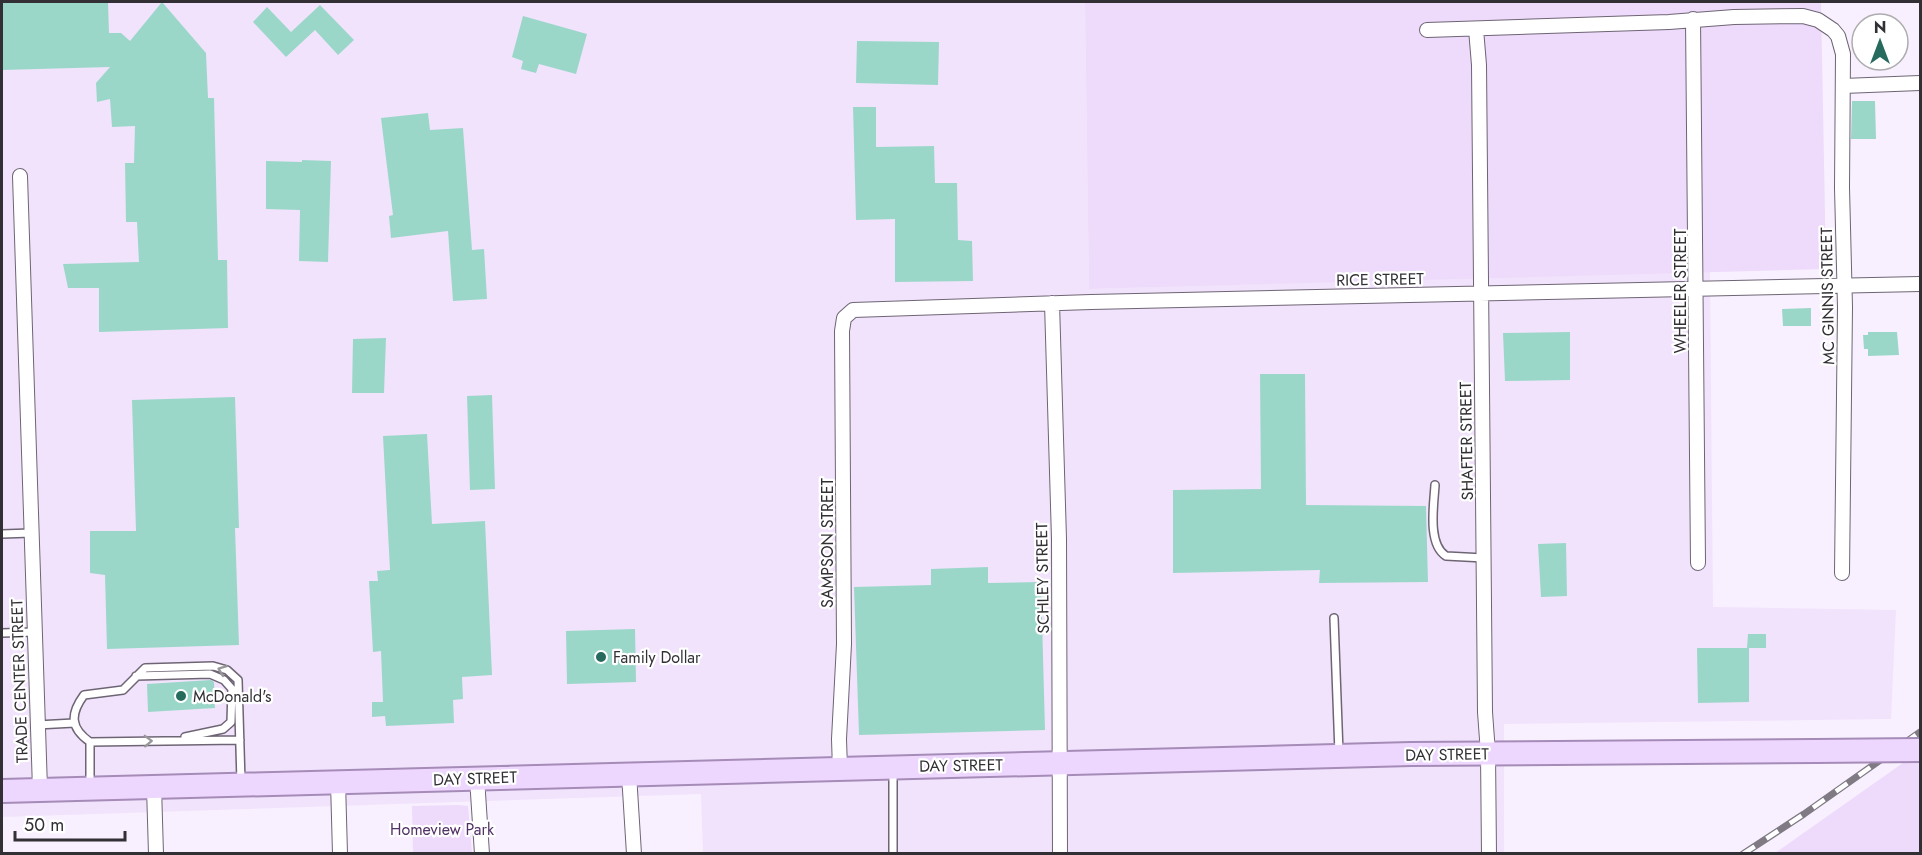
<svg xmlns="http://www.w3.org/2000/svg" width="1922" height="855" viewBox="0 0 1922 855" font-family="Jost,sans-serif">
	<rect width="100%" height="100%" fill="#f8f0fe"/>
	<path fill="#f1e3fc" d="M2 2H1085L1089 289 1710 271 1713 607 1896 610 1891 719 1504 724V853H703L701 794 2 817Z"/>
	<path fill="#eedafb" d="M1085 2H1821L1826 269 1089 289Z
		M1920 751V853H1775Z
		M457 805 468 806 472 853H413L412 806Z"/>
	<path fill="#9bd7c9" d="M2 2H108L109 33H121L130 41 162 2 206 53 208 98H214L218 260H227L228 328 99 332V288H68L63 264 139 262 137 222H126L125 163H134L135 126 112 127 110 99 97 102 96 83 110 67 2 70Z
		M320 5 354 40 338 55 315 30 286 57 253 22 267 7 291 32Z
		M523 16 587 34 576 74 539 64 536 73 521 69 523 61 512 57Z
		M857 41 939 42 938 85 856 83Z
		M1852 101H1875L1876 139H1851Z
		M853 107H876V147L934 146 935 183H957L958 240 972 241 973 281 895 282V219L856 220Z
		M428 113 430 130 463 128 472 250 484 249 487 299 453 301 448 231 391 238 389 216 393 215 381 118Z
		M302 160 331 161 328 262 299 261 300 210 266 209V161L302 162Z
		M1811 308V326H1783L1782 309Z
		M1570 332V380L1505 381 1503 333Z
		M1868 332H1897L1899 355 1868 356V349H1864L1863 335H1868Z
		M386 338 384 393H352L353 339Z
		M1260 374H1305L1306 505 1426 506 1428 582 1319 583 1320 570 1173 573V490L1261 489Z
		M492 395 495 489 470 490 467 396Z
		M235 397 239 528H235L239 645 107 649 105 575 90 573V531H136L132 400Z
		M427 434 432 524 485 521 492 675 462 677 463 699 453 700 454 723 386 726 385 716 372 717V702H383L381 651 373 652 369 581H378L377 571 390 570 383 436Z
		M1566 543 1567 596 1541 597 1538 544Z
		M988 567V583L1041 582 1045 730 859 735 854 587 931 585V569Z
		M635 629 636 682 567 684 566 631Z
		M1748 634H1766V648H1747Z
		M1697 648H1749V702L1698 703Z
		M211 680 214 682 215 708 148 712 147 684Z"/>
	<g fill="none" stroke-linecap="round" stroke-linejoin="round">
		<g stroke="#6e6574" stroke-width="10">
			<path id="lane" d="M1435 485C1434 504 1427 544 1446 556L1484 558
				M2 534 31 533
				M1334 618 1339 753
				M2 633 34 632
				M136 676 210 674 224 680 232 689 231 722 223 729 185 737
				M37 725 74 723
				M240 740 90 742C70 728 70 714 84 695L123 690 145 668 213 666 227 670 238 680 241 782
				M90 742V785
				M893 772V854"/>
		</g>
		<g stroke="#6e6574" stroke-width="16">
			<path id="street" d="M1693 19 1698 563
				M1476 29 1479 65 1485 712 1488 753 1489 854
				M1427 30 1669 22 1734 17 1803 16 1818 20 1833 30 1838 36 1843 54 1842 188 1845 307 1842 573
				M1843 86 1920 83
				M20 176 40 789
				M1052 303 1059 539 1060 854
				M840 769 839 739 844 644 842 331 844 318 853 310 1091 302 1920 284
				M629 774 634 854
				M477 778 482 854
				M338 782 340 854
				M154 787 156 854"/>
		</g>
		<g stroke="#a58bb7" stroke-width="26">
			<path id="primary" d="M2 791 1411 754 1815 751"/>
		</g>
		<use href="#lane" stroke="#fff" stroke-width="7"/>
		<use href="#street" stroke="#fff" stroke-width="14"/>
		<use href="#primary" stroke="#eed7fe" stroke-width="22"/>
		<g stroke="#7f7a84" stroke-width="7">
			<path id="rail" d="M1743 854 1804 814 1920 732"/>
		</g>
		<use href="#rail" stroke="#fff" stroke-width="4.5" stroke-dasharray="14" stroke-linecap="butt"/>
		<g stroke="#a58bb7" stroke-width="26" stroke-linecap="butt">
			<path id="primary-bridge" d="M1815 751 1920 750"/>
		</g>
		<use href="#primary-bridge" stroke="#eed7fe" stroke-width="22"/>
	</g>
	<defs><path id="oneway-chevron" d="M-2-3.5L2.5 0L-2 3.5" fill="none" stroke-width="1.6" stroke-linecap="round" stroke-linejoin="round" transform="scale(1.5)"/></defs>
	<g stroke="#98979a">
		<use href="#oneway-chevron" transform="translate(222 670) rotate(-159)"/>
		<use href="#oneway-chevron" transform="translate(148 741) rotate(-2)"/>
	</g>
	<g fill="#266b5e" stroke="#fff" stroke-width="2">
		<circle cx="601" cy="657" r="6"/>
		<circle cx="181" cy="696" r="6"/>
	</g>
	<g text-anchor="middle" stroke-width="4.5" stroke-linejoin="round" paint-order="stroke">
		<g font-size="16" fill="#322f35" stroke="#fff">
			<text transform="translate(1380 279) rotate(-1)" y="6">RICE STREET</text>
			<text transform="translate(1680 291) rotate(-90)" y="6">WHEELER STREET</text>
			<text transform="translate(1827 296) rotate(-91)" y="6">MC GINNIS STREET</text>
			<text transform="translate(1466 441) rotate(-91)" y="6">SHAFTER STREET</text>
			<text transform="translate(827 543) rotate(-90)" y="6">SAMPSON STREET</text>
			<text transform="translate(1042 578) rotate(-91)" y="6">SCHLEY STREET</text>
			<text transform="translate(19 681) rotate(-92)" y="6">TRADE CENTER STREET</text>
			<text transform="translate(1447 754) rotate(-1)" y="6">DAY STREET</text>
			<text transform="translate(961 765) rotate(-1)" y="6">DAY STREET</text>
			<text transform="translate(475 778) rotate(-2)" y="6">DAY STREET</text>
		</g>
		<g font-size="16" fill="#322f35" stroke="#fff" text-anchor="start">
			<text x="613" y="663">Family Dollar</text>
			<text x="193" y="702">McDonald's</text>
		</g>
		<g font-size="16" fill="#513064" stroke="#fff">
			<text x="442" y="835">Homeview Park</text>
		</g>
	</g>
	<rect width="1922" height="855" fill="none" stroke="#322f35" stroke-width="6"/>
	<g transform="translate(1880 42)"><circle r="28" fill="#ffffff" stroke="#adacae" stroke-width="1.5"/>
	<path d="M0-4.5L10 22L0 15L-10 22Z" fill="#266b5e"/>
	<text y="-9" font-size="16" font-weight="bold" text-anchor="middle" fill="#322f35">N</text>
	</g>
	<path d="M15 831v9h110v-9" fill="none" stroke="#322f35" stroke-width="3"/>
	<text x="24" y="831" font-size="18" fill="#322f35" stroke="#ffffff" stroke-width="4.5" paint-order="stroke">50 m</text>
</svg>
